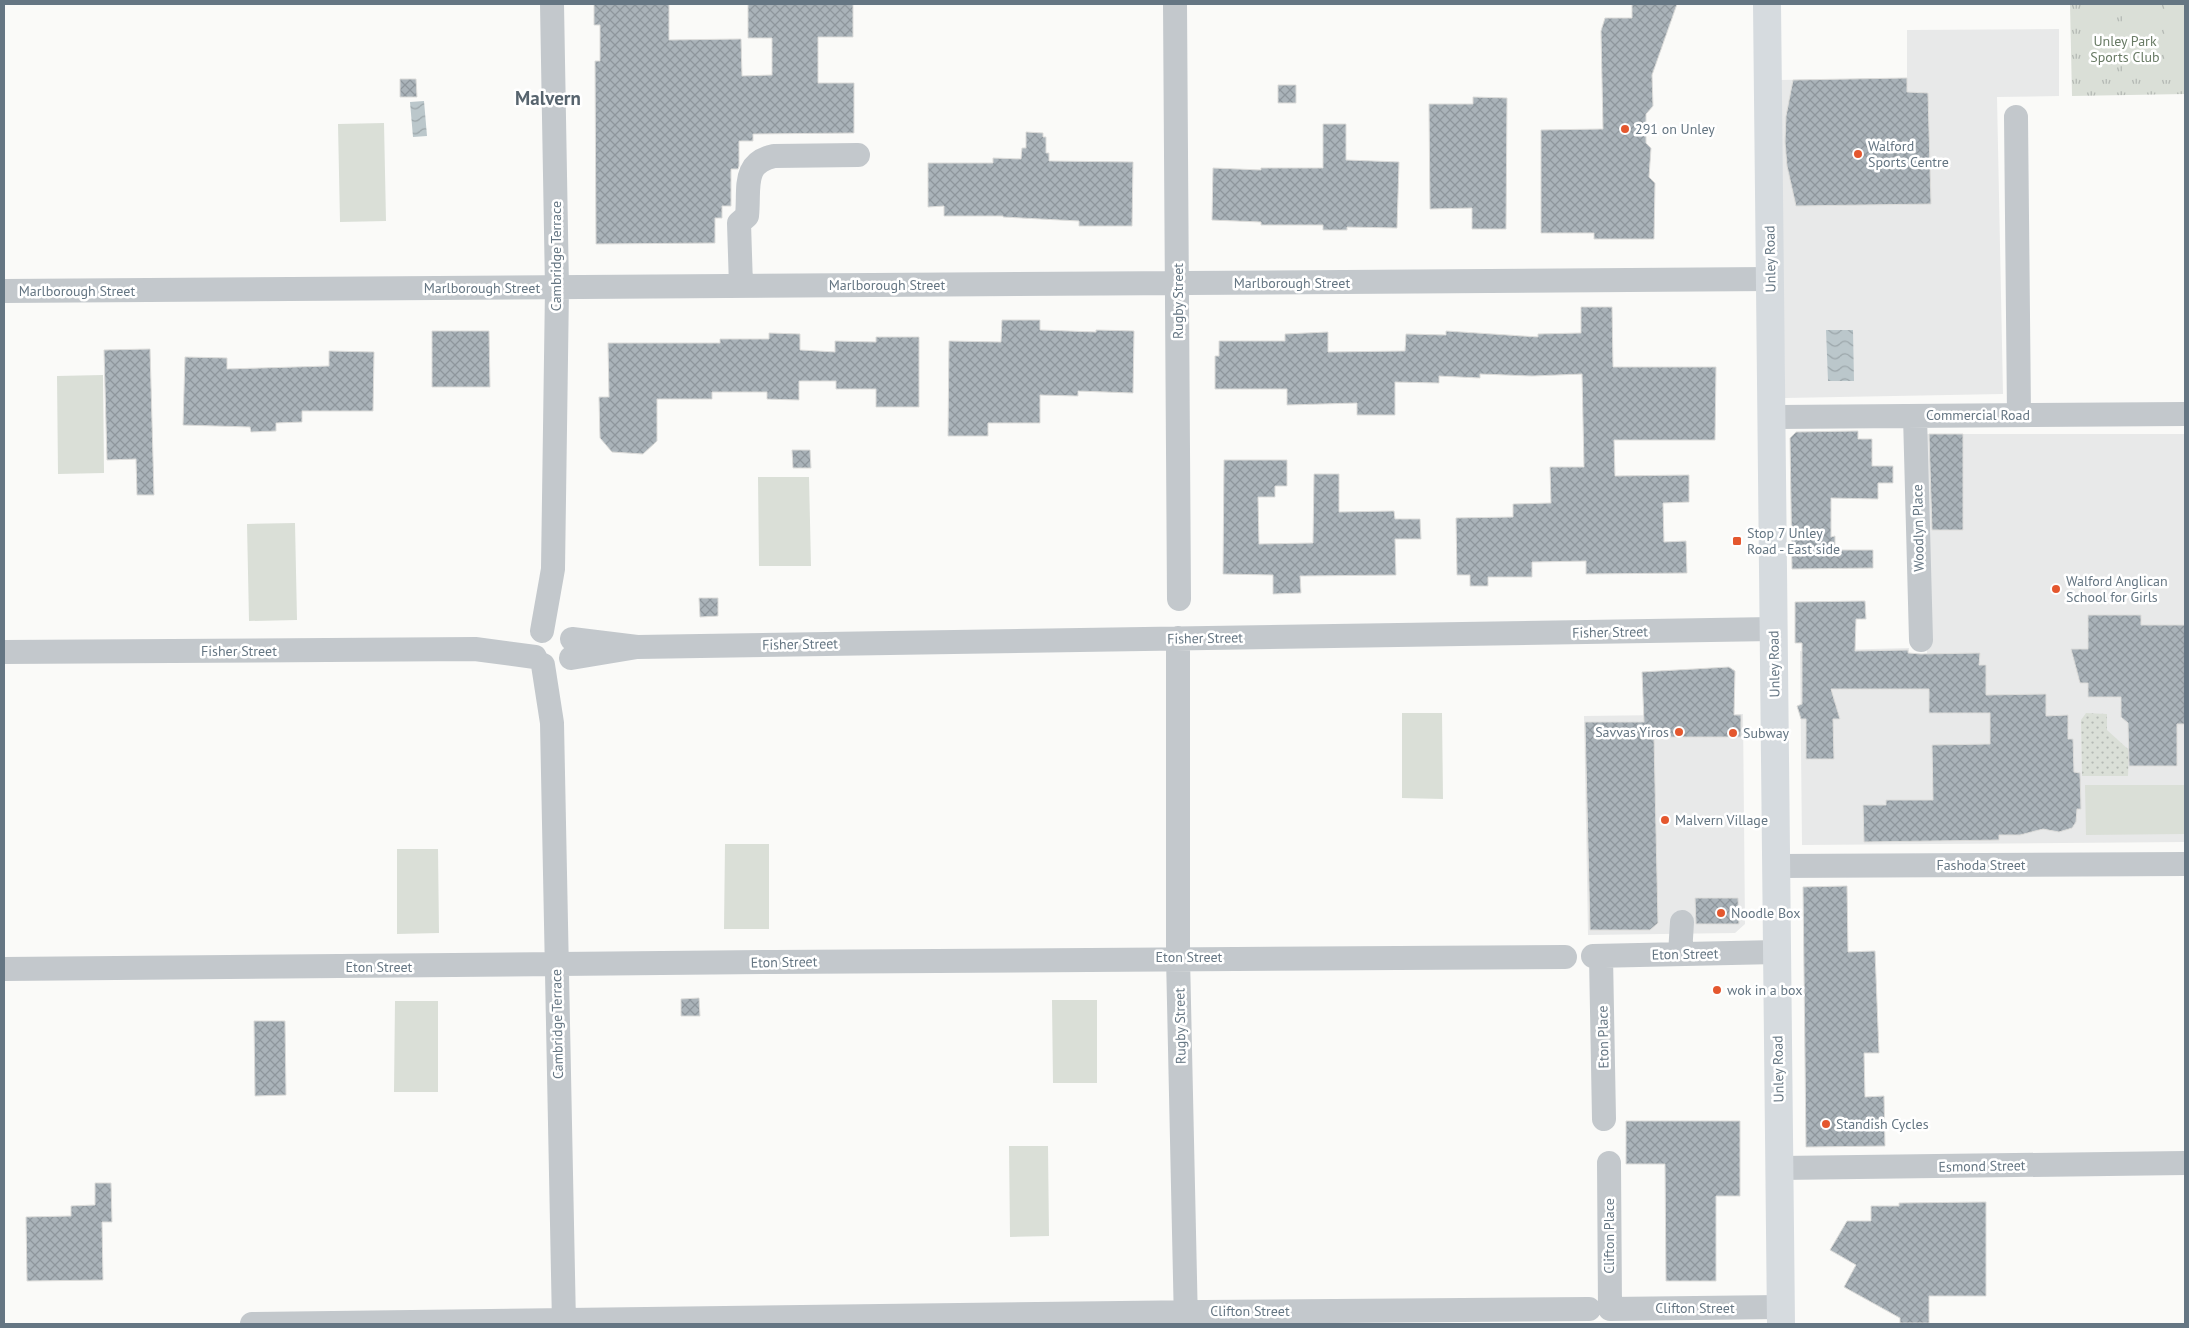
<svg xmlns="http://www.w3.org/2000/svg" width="2189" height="1328" viewBox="0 0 2189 1328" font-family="'PT Sans',sans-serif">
	<defs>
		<pattern id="grass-dots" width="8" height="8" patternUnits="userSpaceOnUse" patternTransform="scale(1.25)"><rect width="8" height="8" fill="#dadfd7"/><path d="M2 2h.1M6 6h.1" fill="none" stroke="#b4b9b4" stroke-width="1.8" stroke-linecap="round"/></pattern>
		<pattern id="park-tufts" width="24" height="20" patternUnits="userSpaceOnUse" patternTransform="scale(1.25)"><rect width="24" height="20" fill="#dadfd7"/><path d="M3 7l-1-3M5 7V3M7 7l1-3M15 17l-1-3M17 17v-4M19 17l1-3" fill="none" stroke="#b4b9b4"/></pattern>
		<pattern id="water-waves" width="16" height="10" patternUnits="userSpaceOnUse" patternTransform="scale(1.25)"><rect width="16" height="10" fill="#bbc7cb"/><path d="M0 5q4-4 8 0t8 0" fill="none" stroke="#9ca6aa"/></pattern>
		<pattern id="building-cross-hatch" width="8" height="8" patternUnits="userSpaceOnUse" patternTransform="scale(1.25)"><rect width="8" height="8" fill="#aab3b9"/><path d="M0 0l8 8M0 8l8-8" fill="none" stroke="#8e969c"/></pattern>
	</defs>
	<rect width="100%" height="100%" fill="#fafaf8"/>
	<path fill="#e8e9e9" d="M2059 29V96L1997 97 2003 394 1785 398 1779 80 1907 78V30Z
		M1926 434H2185V842L1802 845 1800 651 1909 648 1908 672 1927 671Z
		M1743 714 1745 924 1735 933 1588 935 1584 716Z"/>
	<path fill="url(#grass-dots)" d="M2086 713 2107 714V730L2129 750 2128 776H2082L2081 720Z"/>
	<path fill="url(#park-tufts)" d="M2070 4H2185V94L2072 96Z"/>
	<path fill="#dadfd7" d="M2123 4H2157V78H2123Z
		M2083 5H2117V79H2083Z
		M2165 5H2185V80H2165Z
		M384 123 386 221 340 222 338 124Z
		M103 375 104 473 58 474 57 376Z
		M758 477H809L811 566H759Z
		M295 523 297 620 249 621 247 524Z
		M1402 713H1442L1443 799 1402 798Z
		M2085 785H2184V834L2086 835Z
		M725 844H769V929H724Z
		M397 849H438L439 933 397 934Z
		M1052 1000H1097V1083H1053Z
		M395 1001H438V1092H394Z
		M1009 1146H1048L1049 1236 1010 1237Z"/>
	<path fill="url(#water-waves)" d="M424 101 427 136 413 137 410 102Z
		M1826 330H1853L1854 381H1828Z"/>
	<path fill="url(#building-cross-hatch)" stroke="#dcdcda" d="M594 4H669V40L741 39 742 76 772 75V38H748V4H853V37H818V83H854V133L753 134V141H739V166L738 169H731V206H722V218H715V243L596 244 595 61H600V25H594Z
		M1632 4H1677L1652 75 1653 106 1646 114V143L1651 148 1649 177 1655 183 1654 239H1594V233H1541V130L1603 129 1601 31 1605 18H1632Z
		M1907 78V92L1928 93 1931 204 1796 206 1787 166 1785 142 1786 116 1793 80Z
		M400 79H416L417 97H400Z
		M1278 85H1296V103H1278Z
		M1473 97 1507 98 1506 229H1472V208L1430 209 1429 104H1473Z
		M1323 124H1346V160L1399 162 1397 228 1347 227V230H1323V225H1261V222L1212 220 1213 168 1261 170V168H1323Z
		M1026 132 1043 133V137H1046V153H1049V161L1133 162 1132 226H1079V221L1003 217V216H944V206L928 207V163H993V158L1021 159 1022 148H1026Z
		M1581 307H1612L1613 367H1716L1715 440H1614L1615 476 1689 475V502L1663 503 1664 542 1686 541 1687 573 1586 574V561L1532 562V577H1488V586H1470V575H1457L1456 518 1513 517V504L1551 503 1550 467H1584L1582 374 1532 376 1480 374V378L1439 376V383L1395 382V415H1357V403L1287 405V389H1215V356H1219V341H1285V334L1328 332V352L1405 351 1406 334 1446 335V331L1538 337V334L1581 333Z
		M1002 320H1040V330L1096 332V330L1134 331 1133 393 1078 391V396L1040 395V423H988V436H948L949 341 1001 342Z
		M432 331H489L490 387H432Z
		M769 333 800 334V350L835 352V341L876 342V337H919V407H876V389H836V381H799V400L767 399V392H712V399H657V441L643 454 612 452 600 438 599 397H609L608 343H720V339H769Z
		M150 349 154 495H137L136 459 107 460 104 350Z
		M329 351 374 352 373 411H302V422L276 423V431L251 432 250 427 183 425 185 357 227 358V369L329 366Z
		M1858 431V439H1872V466H1893V483H1878V499L1831 498V537L1835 536V550H1873V568L1792 569 1790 438 1796 432Z
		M1929 434H1963V530H1932Z
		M792 450H810L811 468H793Z
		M1224 460H1287V486H1275V497H1258L1259 544 1313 543 1314 474H1339V512L1394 511 1395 519H1420L1421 539H1395L1396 575 1300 576 1301 593 1273 594V575L1223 574Z
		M699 598H718V616L700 617Z
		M1865 601 1866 619H1856L1855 651 1908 650V653L1921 654 1980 653 1979 665H1986V695L2046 694V716L2068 715V739H2073L2074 772 2080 773 2081 809H2077L2076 822 2072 828 2059 832 2043 829 2020 835H1999V840L1864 842 1863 805H1886V800H1933L1932 745 1990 744V713H1929V689H1831L1840 719H1833L1834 759H1806V719H1801L1797 706 1802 704V643H1795V602Z
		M2088 615H2141V625H2185V724H2177V766H2129L2128 723 2121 717V697H2088V683H2080L2071 649H2088Z
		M1729 667 1735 671 1734 715H1741V737H1654L1658 923 1650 930H1590L1585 722H1644L1642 672Z
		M1847 886 1848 952 1875 951 1879 1053H1864L1865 1097 1884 1096 1885 1146 1806 1147 1803 887Z
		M1695 898H1738L1739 924H1696Z
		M699 998 700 1016H681V999Z
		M254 1021H285L286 1095 255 1096Z
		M1626 1121H1740V1196H1716V1281H1666L1665 1164H1626Z
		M95 1183H111L112 1222H102L103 1280 27 1281 26 1217 71 1216V1206L95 1205Z
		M1986 1202V1296H1929V1323H1900V1318L1844 1287 1856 1265 1830 1250 1847 1221H1871V1206H1899V1203Z"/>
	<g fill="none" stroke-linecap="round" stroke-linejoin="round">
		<path stroke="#c3c8cc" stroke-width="24" d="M1175 4 1179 599
			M2016 117 2019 415
			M741 286 739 223 747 216C750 189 741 163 774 156L858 155
			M4 291 1770 279
			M1915 416 1921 640
			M1770 417 2185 414
			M542 631 553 569 557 288 552 4
			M1178 638V957L1186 1324
			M637 647 1773 629
			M4 652 475 649 535 657
			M571 658 637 647 572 639
			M543 665 552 723 564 1324
			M1776 866 2185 864
			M1680 954 1682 922
			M1593 956 1777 952
			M1601 956 1604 1119
			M4 969C524 966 1045 957 1565 957
			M1609 1163 1610 1309 1781 1307
			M1780 1168 2185 1163
			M252 1324 1204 1312 1589 1309"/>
		<path stroke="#d6dbdf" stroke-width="28" d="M1767 4 1781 1324"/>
	</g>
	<g fill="#e4572e" stroke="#fff" stroke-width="2">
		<circle cx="1625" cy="129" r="5"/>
		<circle cx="1858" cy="154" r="5"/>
		<rect x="1732" y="536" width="10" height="10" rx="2.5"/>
		<circle cx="2056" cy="589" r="5"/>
		<circle cx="1679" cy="732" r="5"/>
		<circle cx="1733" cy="733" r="5"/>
		<circle cx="1665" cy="820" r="5"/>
		<circle cx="1721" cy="913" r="5"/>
		<circle cx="1717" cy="990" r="5"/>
		<circle cx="1826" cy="1124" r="5"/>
	</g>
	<g text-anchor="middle" stroke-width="5" stroke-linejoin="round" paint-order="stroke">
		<g font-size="14" fill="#687a64" stroke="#fff">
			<text x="2125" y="46">Unley Park<tspan x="2125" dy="16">Sports Club</tspan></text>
		</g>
		<g font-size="14" fill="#657683" stroke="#fff" text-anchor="start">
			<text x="1635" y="134">291 on Unley</text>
			<text x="1868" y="151">Walford<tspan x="1868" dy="16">Sports Centre</tspan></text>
			<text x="1747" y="538">Stop 7 Unley<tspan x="1747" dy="16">Road - East side</tspan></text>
			<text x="2066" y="586">Walford Anglican<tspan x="2066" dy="16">School for Girls</tspan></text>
			<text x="1669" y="737" text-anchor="end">Savvas Yiros</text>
			<text x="1743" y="738">Subway</text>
			<text x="1675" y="825">Malvern Village</text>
			<text x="1731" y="918">Noodle Box</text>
			<text x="1727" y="995">wok in a box</text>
			<text x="1836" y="1129">Standish Cycles</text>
		</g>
		<g font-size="14" fill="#657683" stroke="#fff">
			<text transform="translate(556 256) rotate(-90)" y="5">Cambridge Terrace</text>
			<text transform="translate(1770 259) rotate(-91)" y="5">Unley Road</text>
			<text x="1292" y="288">Marlborough Street</text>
			<text x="887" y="290">Marlborough Street</text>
			<text x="482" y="293">Marlborough Street</text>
			<text x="77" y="296">Marlborough Street</text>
			<text transform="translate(1178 301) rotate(-90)" y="5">Rugby Street</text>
			<text x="1978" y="420">Commercial Road</text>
			<text transform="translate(1918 528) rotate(-91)" y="5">Woodlyn Place</text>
			<text transform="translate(1610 632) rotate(-1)" y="5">Fisher Street</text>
			<text transform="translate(1205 638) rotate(-1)" y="5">Fisher Street</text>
			<text transform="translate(800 644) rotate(-1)" y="5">Fisher Street</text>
			<text x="239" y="656">Fisher Street</text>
			<text transform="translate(1774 664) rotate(-91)" y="5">Unley Road</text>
			<text x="1981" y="870">Fashoda Street</text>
			<text transform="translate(1685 954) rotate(-1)" y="5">Eton Street</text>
			<text x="1189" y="962">Eton Street</text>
			<text transform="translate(784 962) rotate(-1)" y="5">Eton Street</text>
			<text x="379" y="972">Eton Street</text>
			<text transform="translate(557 1024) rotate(-91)" y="5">Cambridge Terrace</text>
			<text transform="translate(1180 1026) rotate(-91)" y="5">Rugby Street</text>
			<text transform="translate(1603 1037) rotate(-91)" y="5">Eton Place</text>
			<text transform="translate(1778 1069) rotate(-91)" y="5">Unley Road</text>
			<text transform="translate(1982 1166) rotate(-1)" y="5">Esmond Street</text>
			<text transform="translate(1609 1236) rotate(-90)" y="5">Clifton Place</text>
			<text x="1695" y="1313">Clifton Street</text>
			<text x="1250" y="1316">Clifton Street</text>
		</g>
		<g font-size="19" font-weight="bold" fill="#57646e" stroke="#fff">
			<text x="548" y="105">Malvern</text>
		</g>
	</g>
	<rect width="2189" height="1328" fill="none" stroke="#657683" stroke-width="10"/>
</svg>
